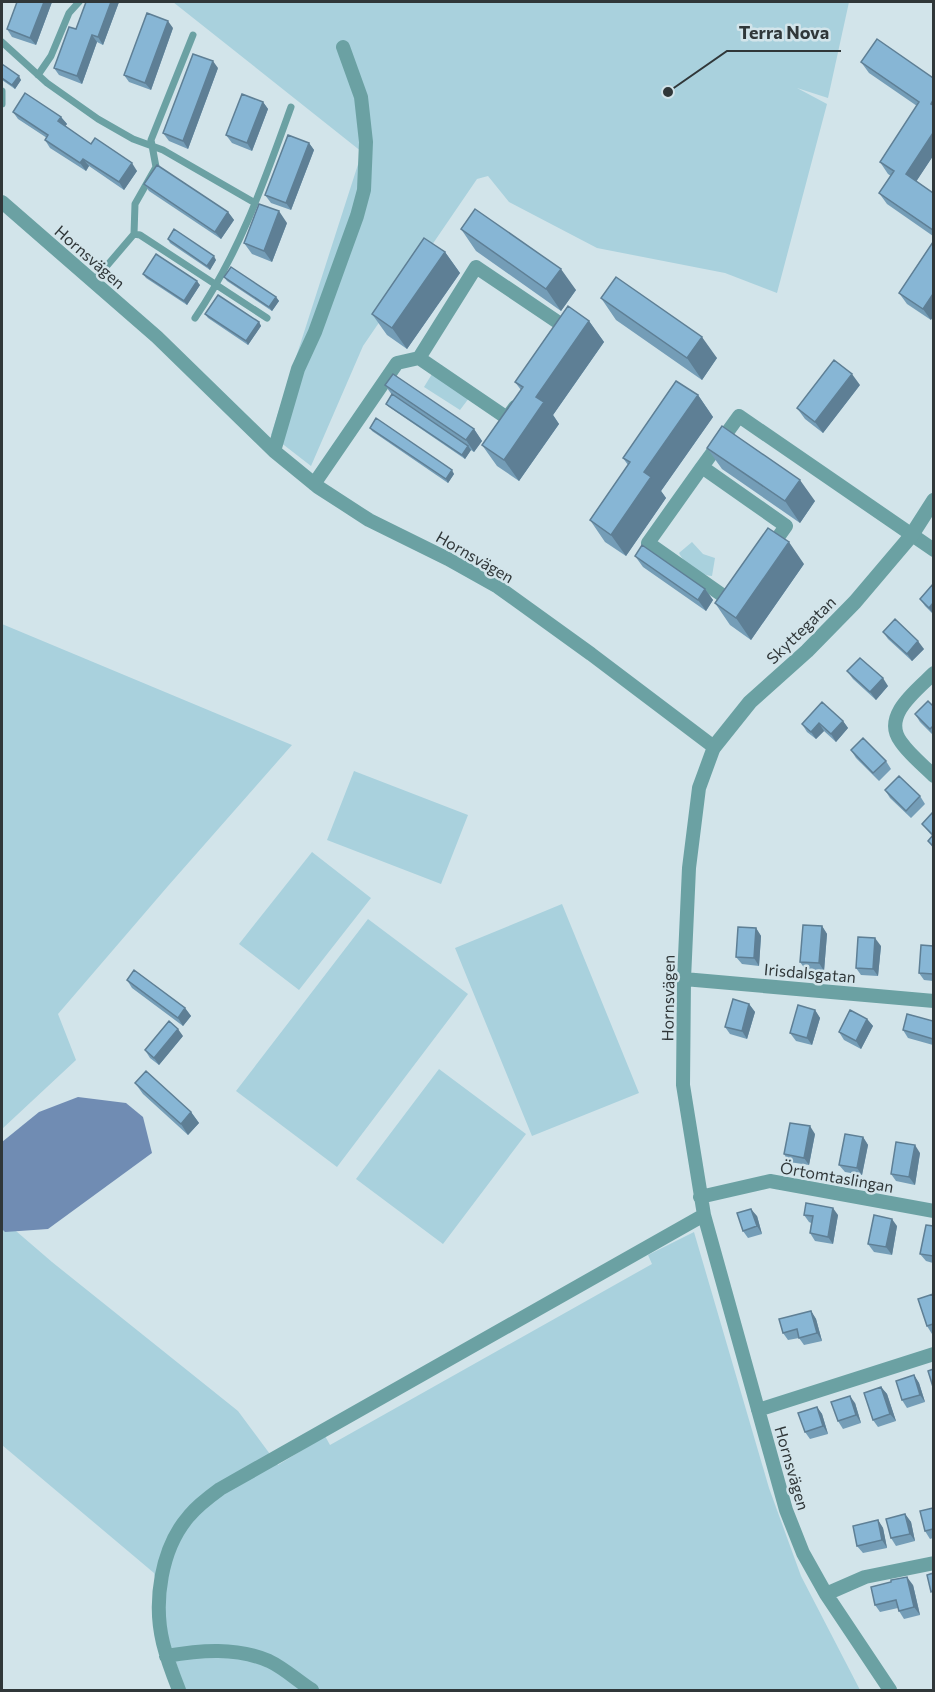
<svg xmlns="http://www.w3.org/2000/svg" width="935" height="1692" viewBox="0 0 935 1692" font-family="Commissioner,sans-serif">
	<rect width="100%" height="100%" fill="#d2e4ea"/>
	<path fill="#a9d1dd" d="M173 2H849L828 98 797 88 827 104 777 293 725 273 597 248 509 202 488 176 477 179 363 346 311 466 271 435 362 152Z
		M432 374 469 398 460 410 424 387Z
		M692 542 703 554 715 558 712 576C700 575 684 564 679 553Z
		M2 624 292 745 168 886 58 1014 76 1060 2 1129Z
		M354 771 468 815 441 884 327 840Z
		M312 852 371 898 299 990 239 944Z
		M562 904 639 1093 532 1136 455 948Z
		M368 919 468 994 337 1167 236 1091Z
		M439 1069 526 1134 443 1244 356 1179Z
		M2 1219 52 1262 238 1411 278 1465 325 1436 330 1445 652 1264 648 1255 694 1232 769 1488 801 1576 860 1690H185L168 1638 154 1573 2 1445Z"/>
	<path fill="#708cb3" d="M78 1097 126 1103 143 1117 152 1153 48 1229 5 1232 2 1229V1142L39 1112Z"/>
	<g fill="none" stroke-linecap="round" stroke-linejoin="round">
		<path stroke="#6ba1a3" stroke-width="7" d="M2 42 47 83 98 119 133 139 163 150 255 203
			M38 75 51 56 69 13 79 2
			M2 91V104
			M134 234 135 204 156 167 151 140 193 35
			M93 282 134 234 140 235 267 318
			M195 318C240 252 264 182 291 107"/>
		<path stroke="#6ba1a3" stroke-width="14" d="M2 202 157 337 274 451 318 487 369 520 448 559 498 587 591 654 714 747 699 788 689 868 684 979 683 1085 704 1215 786 1510 803 1553 826 1594 890 1690
			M419 358 476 267 568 329 566 332
			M274 451 298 369 315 332 357 216 364 190 366 142 361 97 343 47
			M702 467 786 526 732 602 648 543Z
			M702 467 739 416 934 550
			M314 484 397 363 419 358 507 418 515 407
			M934 673C917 690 881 716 901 742 910 755 923 765 934 776
			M684 979 934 1001
			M700 1197 770 1181 934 1211
			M758 1410 934 1354
			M826 1594 865 1577 934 1563
			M166 1656C201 1650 236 1647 269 1661 284 1668 298 1681 312 1690
			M179 1690C173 1675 167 1659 163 1643 153 1602 161 1548 189 1516 198 1505 209 1497 220 1489L704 1215"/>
		<path stroke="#6ba1a3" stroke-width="15" d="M714 747 750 702 807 651 855 602 911 536 934 500"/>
	</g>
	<path fill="#749db7" d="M17 2H52L36 45 12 37 7 29Z
		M86 2H119L103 45 97 42 82 84 59 75 54 68 76 29Z
		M173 28 151 90 129 82 124 75Z
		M861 62 933 78V156L916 181 933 193V236L887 204 879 193 891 176 888 174 880 162 917 106 869 73Z
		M2 64 21 80 15 89 2 80Z
		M218 68 188 149 169 141 163 133Z
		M263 102 268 109 252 151 232 143 226 135Z
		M13 112 61 117 67 124 65 126 91 144 137 171 124 190 89 166 86 171 50 148 45 140 47 138 18 119Z
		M309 143 314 150 291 210 271 203 265 195Z
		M144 184 228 212 234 220 221 239 149 191Z
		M287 223 272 262 252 254 244 243Z
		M461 229 576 290 561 311 476 251Z
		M168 239 216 260 210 270 170 243Z
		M933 242 931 320 907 304 899 293Z
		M445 252 460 273 407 349 387 335 372 314Z
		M143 274 200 285 187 305 146 278Z
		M224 277 276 297 279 301 272 311 227 281Z
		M601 298 717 358 702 380 616 320Z
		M205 314 259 322 261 326 248 345 208 318Z
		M589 321 604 342 553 415 559 424 519 481 497 466 482 445 521 390 515 382Z
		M385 385 474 429 482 441 474 452 471 450 465 459 389 407 386 404 392 395Z
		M860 385 823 433 805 419 797 408Z
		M698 395 713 417 661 491 666 498 626 556 605 542 590 520 628 465 623 458Z
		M370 428 454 474 448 483 372 431Z
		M707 448 815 501 800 523 722 469Z
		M635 556 705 589 713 600 706 611 643 567Z
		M804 564 751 640 730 625 715 603Z
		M933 584V614L925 606 920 599Z
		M883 632 924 649 912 661 888 639Z
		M847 671 888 686 876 700 853 679Z
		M933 706V735L920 722 915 714Z
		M843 721 848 728 836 742 824 731 816 739 807 732 802 724Z
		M851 750 886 761 891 769 879 781 856 758Z
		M885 790 920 796 925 804 911 818 890 798Z
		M933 812V848L928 841 932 836 922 824Z
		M822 926 827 934 824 971 805 969 800 962Z
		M756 928 761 936 759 966 742 964 736 957Z
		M881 946 878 976 861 975 856 968Z
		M933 946V981L924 980 919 973Z
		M127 980 185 1008 191 1016 183 1026 132 988Z
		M749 1004 755 1012 747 1039 730 1034 725 1027Z
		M815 1010 820 1018 812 1045 796 1041 790 1033Z
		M867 1019 873 1026 861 1049 844 1040 839 1032Z
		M933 1021V1045L908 1038 903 1030Z
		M183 1036 159 1065 150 1058 145 1050Z
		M135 1083 191 1112 199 1123 188 1135 143 1094Z
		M815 1134 809 1165 789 1162 784 1154Z
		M863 1137 868 1145 862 1175 845 1172 839 1165Z
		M920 1153 915 1185 896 1181 891 1174Z
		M804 1215H838L833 1244 815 1241 810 1233 811 1223 809 1222Z
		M757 1216 762 1234 748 1238 743 1231Z
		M897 1226 892 1255 874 1252 868 1244Z
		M933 1226V1263L926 1261 920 1254Z
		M933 1294V1333L932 1334 927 1326Z
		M811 1311 816 1319 822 1341 804 1345 799 1338 788 1340 783 1333Z
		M914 1375 919 1383 925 1402 907 1408 902 1400Z
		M881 1387 887 1394 896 1421 878 1427 873 1420Z
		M855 1403 861 1423 843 1429 838 1421Z
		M817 1407 822 1414 828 1434 810 1439 805 1432Z
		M933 1508V1538L930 1539 925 1531Z
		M905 1514 911 1522 915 1541 896 1546 891 1538Z
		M878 1520 883 1528 887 1548 863 1553 857 1546Z
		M913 1585 920 1615 904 1619 899 1611 898 1608 880 1612 875 1605Z"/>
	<path fill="#5e7f95" d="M44 2H52L36 45 30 38Z
		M111 2H119L103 45 98 37Z
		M168 21 173 28 151 90 145 83Z
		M92 35 97 42 82 84 77 76Z
		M213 61 218 68 188 149 183 141Z
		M19 76 21 80 15 89 12 85Z
		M263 102 268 109 252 151 247 143Z
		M61 117 67 124 63 129 58 121Z
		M933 133V156L914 185 906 174Z
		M309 143 314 150 291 210 286 203Z
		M83 159 89 166 86 171 80 163Z
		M132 163 137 171 124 190 119 182Z
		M279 211 287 223 272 262 264 251Z
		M228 212 234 220 221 239 215 232Z
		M445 252 460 273 407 349 392 328Z
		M214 256 216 260 210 270 207 266Z
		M561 269 576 290 561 311 546 289Z
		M197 281 200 285 187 305 184 301Z
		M933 294V317L931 320 923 309Z
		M276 297 279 301 272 311 269 307Z
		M589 321 604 342 553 415 559 424 519 481 504 460 536 397Z
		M259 322 261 326 248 345 246 341Z
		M702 337 717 358 702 380 687 358Z
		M852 374 860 385 823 433 815 422Z
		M698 395 713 417 661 491 666 498 626 556 611 535 644 472Z
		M474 429 482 441 474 452 466 440Z
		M468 446 471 450 465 459 462 455Z
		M452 470 454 474 448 483 446 479Z
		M800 480 815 501 800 523 785 501Z
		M789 542 804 564 751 640 736 618Z
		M705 589 713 600 706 611 698 600Z
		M933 603V614L929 608Z
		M918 641 924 649 912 661 907 654Z
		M883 678 888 686 876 700 870 692Z
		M843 721 848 728 836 742 831 734Z
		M819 723 824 731 816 739 811 732Z
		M822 926 827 934 824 971 819 963Z
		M756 928 761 936 759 966 754 958Z
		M875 938 881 946 878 976 873 969Z
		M749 1004 755 1012 747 1039 742 1031Z
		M185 1008 191 1016 183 1026 178 1018Z
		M815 1010 820 1018 812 1045 807 1038Z
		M867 1019 873 1026 861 1049 856 1041Z
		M178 1029 183 1036 159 1065 154 1058Z
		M191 1112 199 1123 188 1135 181 1124Z
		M810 1126 815 1134 809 1165 804 1158Z
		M863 1137 868 1145 862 1175 857 1168Z
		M915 1145 920 1153 915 1185 909 1177Z
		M833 1208 838 1215 833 1244 828 1237Z
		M751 1209 757 1216 762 1234 757 1226Z
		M892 1219 897 1226 892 1255 886 1247Z
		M811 1311 816 1319 822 1341 817 1333Z
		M914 1375 919 1383 925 1402 920 1395Z
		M881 1387 887 1394 896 1421 890 1414Z
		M850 1396 855 1403 861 1423 856 1415Z
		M817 1407 822 1414 828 1434 823 1426Z
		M905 1514 911 1522 915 1541 910 1534Z
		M878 1520 883 1528 887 1548 882 1540Z
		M907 1577 913 1585 920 1615 914 1607Z"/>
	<path fill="#87b6d5" stroke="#5e7f95" stroke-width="1.5" d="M17 2H44L30 38 7 29Z
		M86 2H111L98 37 92 35 77 76 54 68 69 27 76 29Z
		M147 13 168 21 145 83 124 75Z
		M877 39 933 78V100L931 104 933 105V133L906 174 933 193V230L879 193 894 171 880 162 919 102 861 62Z
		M193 54 213 61 183 141 163 133Z
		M2 64 19 76 12 85 2 78Z
		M25 93 61 117 58 121 91 144 95 138 132 163 119 182 83 159 80 163 45 140 48 135 13 112Z
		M242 94 263 102 247 143 226 135Z
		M288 135 309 143 286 203 265 195Z
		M157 165 228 212 215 232 144 184Z
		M259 204 279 211 264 251 244 243Z
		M475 209 561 269 546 289 461 229Z
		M174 229 214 256 207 266 168 239Z
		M424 238 445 252 392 328 372 314Z
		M933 242V294L923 309 899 293Z
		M156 254 197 281 184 301 143 274Z
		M231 267 276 297 269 307 224 277Z
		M616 277 702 337 687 358 601 298Z
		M218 295 259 322 246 341 205 314Z
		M568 306 589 321 536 397 544 402 504 460 482 445 523 387 515 382Z
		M834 360 852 374 815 422 797 408Z
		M393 374 474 429 466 440 385 385Z
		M676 381 698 395 644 472 651 477 611 535 590 520 630 462 623 458Z
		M392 394 468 446 462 455 386 404Z
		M376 418 452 470 446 479 370 428Z
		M722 426 800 480 785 501 707 448Z
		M768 528 789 542 736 618 715 603Z
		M642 545 705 589 698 600 635 556Z
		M933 584V603L929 608 920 599Z
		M895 619 918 641 907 654 883 632Z
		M860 658 883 678 870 692 847 671Z
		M928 701 933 706V726L930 729 915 714Z
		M822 702 843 721 831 734 819 723 811 732 802 724Z
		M863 738 886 761 873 773 851 750Z
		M899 776 920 796 906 811 885 790Z
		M933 812V835L922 824Z
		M933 835V846L928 841Z
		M803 925 822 926 819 963 800 962Z
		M738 927 756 928 754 958 736 957Z
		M858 937 875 938 873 969 856 968Z
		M921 945 933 946V974L919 973Z
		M134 970 185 1008 178 1018 127 980Z
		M733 999 749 1004 742 1031 725 1027Z
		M798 1005 815 1010 807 1038 790 1033Z
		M850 1010 867 1019 856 1041 839 1032Z
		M907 1014 933 1021V1039L903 1030Z
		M169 1021 178 1029 154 1058 145 1050Z
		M146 1071 191 1112 181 1124 135 1083Z
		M790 1123 810 1126 804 1158 784 1154Z
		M845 1134 863 1137 857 1168 839 1165Z
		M896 1142 915 1145 909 1177 891 1174Z
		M806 1203 833 1208 828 1237 810 1233 813 1216 804 1215Z
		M751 1209 757 1226 743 1231 737 1213Z
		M874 1215 892 1219 886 1247 868 1244Z
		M926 1225 933 1226V1256L920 1254Z
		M933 1294V1324L927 1326 918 1299Z
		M811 1311 817 1333 799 1338 797 1329 783 1333 779 1319Z
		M933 1369V1387L928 1371Z
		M914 1375 920 1395 902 1400 896 1381Z
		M881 1387 890 1414 873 1420 864 1393Z
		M850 1396 856 1415 838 1421 831 1402Z
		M817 1407 823 1426 805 1432 798 1413Z
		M933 1508V1529L925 1531 920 1511Z
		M905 1514 910 1534 891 1538 886 1519Z
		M878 1520 882 1540 857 1546 853 1526Z
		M933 1573V1591L931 1592 927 1575Z
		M907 1577 914 1607 899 1611 896 1600 875 1605 871 1587 891 1582V1580Z"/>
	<g text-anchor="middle" stroke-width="5" stroke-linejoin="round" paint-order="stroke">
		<g font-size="16" fill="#303739" stroke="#d2e4ea">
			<text transform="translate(90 257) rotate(41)" y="6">Hornsvägen</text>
			<text transform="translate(475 557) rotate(30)" y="6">Hornsvägen</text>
			<text transform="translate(801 630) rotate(-44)" y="6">Skyttegatan</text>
			<text transform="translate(810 973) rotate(5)" y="6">Irisdalsgatan</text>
			<text transform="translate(668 998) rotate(-89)" y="6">Hornsvägen</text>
			<text transform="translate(837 1177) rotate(10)" y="6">Örtomtaslingan</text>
			<text transform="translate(792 1468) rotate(74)" y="6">Hornsvägen</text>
		</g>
	</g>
	<path fill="none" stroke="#303739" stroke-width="2" d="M668 92L727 51H841"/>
	<circle fill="#303739" stroke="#d2e4ea" stroke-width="2" cx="668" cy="92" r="6"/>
	<g font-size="18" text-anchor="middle" font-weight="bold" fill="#303739" stroke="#d2e4ea" stroke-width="5" stroke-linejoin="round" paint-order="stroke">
		<text x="784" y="39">Terra Nova</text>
	</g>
	<rect width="935" height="1692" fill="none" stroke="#303739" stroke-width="6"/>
</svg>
